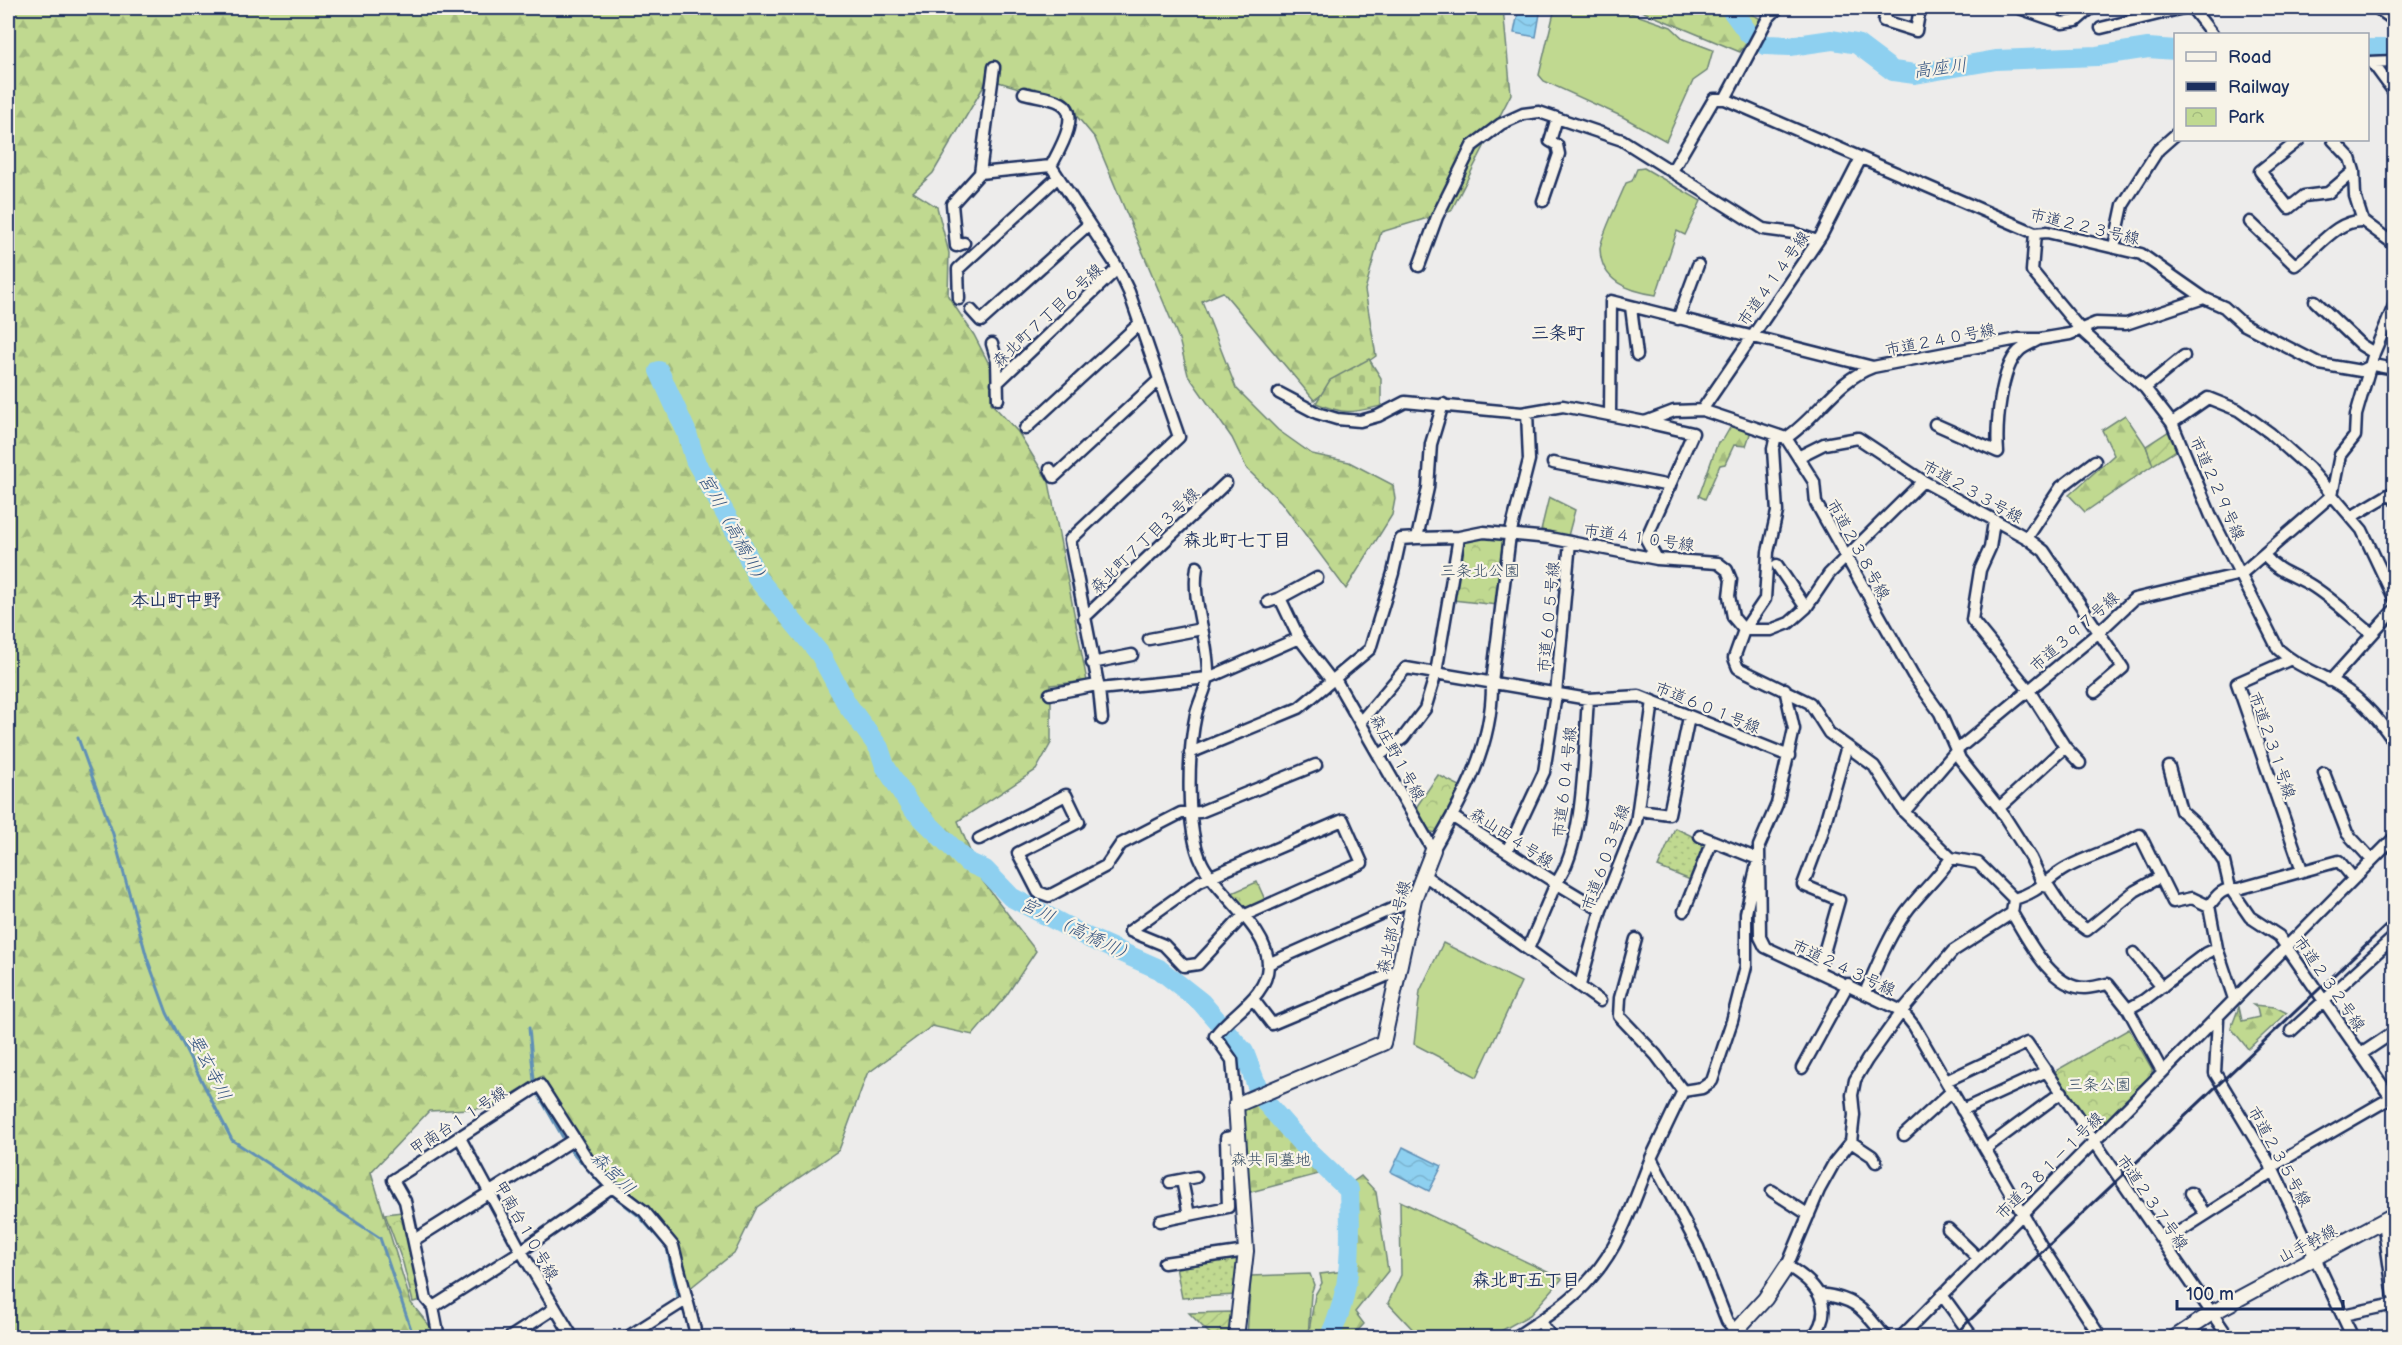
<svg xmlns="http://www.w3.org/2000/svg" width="2402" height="1345" viewBox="0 0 2402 1345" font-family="'Balsamiq Sans','Klee One',sans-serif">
	<defs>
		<pattern id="grass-dots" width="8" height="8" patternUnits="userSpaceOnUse" patternTransform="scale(1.5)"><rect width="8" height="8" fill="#c0d990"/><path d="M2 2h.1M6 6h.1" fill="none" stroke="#a4bb7f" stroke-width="1.8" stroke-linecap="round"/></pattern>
		<pattern id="forest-firs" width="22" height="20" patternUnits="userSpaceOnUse" patternTransform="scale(1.5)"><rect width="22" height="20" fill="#c0d990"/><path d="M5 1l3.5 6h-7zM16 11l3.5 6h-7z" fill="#a4bb7f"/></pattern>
		<pattern id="cemetery-stones" width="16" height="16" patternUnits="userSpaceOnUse" patternTransform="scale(1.5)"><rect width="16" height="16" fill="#c0d990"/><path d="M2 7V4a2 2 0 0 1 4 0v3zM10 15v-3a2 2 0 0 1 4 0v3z" fill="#a4bb7f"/></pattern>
		<pattern id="park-crowns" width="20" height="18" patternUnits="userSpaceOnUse" patternTransform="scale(1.5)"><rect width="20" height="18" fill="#c0d990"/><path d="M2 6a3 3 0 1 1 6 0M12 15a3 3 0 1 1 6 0" fill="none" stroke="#a4bb7f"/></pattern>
		<pattern id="garden-furrows" width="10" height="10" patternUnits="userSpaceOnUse" patternTransform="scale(1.5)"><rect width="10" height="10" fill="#c0d990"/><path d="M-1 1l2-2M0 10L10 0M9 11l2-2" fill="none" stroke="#a4bb7f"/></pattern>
		<pattern id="water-waves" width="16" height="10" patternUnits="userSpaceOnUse" patternTransform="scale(1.5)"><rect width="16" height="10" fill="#8ed0f0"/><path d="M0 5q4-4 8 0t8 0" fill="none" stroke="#7ab3d0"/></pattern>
	</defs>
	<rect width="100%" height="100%" fill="#edeceb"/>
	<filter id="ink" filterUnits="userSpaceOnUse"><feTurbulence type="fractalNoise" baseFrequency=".0167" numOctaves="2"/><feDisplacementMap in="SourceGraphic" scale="12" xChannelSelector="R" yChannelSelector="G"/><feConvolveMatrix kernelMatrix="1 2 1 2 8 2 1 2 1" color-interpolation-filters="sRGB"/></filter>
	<g filter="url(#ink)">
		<path fill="url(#grass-dots)" stroke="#6e8477" stroke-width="1.5" d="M1675 828 1709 844 1693 881 1658 867Z
			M1233 1256 1240 1257 1236 1295 1182 1298 1176 1267Z"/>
		<path fill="url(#forest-firs)" stroke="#6e8477" stroke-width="1.5" d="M8 8H1503L1511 94 1451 211 1381 232 1365 290 1376 356 1314 400 1223 292 1202 301 1236 388 1278 430 1312 454 1349 462 1393 485 1395 499 1392 515 1346 589 1281 502 1247 469 1232 438 1188 375 1179 339 1095 138 1064 101 988 79 933 173 913 192 937 207 949 253 948 296 974 335 991 368V403L1018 432 1049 482 1087 681 1051 685V743L1036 770 958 821 981 879 1036 951 1006 996 973 1035 932 1026 867 1074 839 1150 757 1207 735 1252 689 1289 679 1244 646 1205 596 1163 542 1076 490 1108 429 1111 371 1172 411 1303 432 1329 433 1337H8Z
			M1634 8H1740L1763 20 1740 52Z
			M2125 415 2146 446 2153 465 2085 512 2069 495 2114 455 2102 430Z
			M1731 426 1751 431 1746 446 1734 445 1725 464 1720 465 1705 499 1699 496 1718 442 1723 440Z
			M1549 497 1575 510 1568 536 1541 530Z
			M2253 1005 2275 1007 2287 1013 2248 1049 2231 1028 2239 1007 2242 1021 2259 1017 2257 1008Z
			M1361 1176 1376 1192 1388 1271 1355 1312 1364 1324 1352 1337H1308L1315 1295 1322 1283 1320 1274 1346 1271 1343 1189Z"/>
		<path fill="url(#cemetery-stones)" stroke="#6e8477" stroke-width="1.5" d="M1369 359 1381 378V406C1351 413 1345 415 1316 403L1330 380Z
			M1258 1103 1278 1129 1322 1173 1247 1193 1242 1115 1246 1107Z"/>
		<path fill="url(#park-crowns)" stroke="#6e8477" stroke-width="1.5" d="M1485 535 1507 538 1497 605 1453 600 1462 540Z
			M1438 775 1460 786 1436 833 1428 831 1415 809Z
			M1257 882 1266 902 1255 907H1242L1232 893Z
			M2129 1029 2152 1069V1075L2095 1134 2052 1073Z
			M402 1212 421 1300 413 1302 403 1263 385 1214Z"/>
		<path fill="url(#garden-furrows)" stroke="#6e8477" stroke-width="1.5" d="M2169 431 2177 450 2153 465 2146 446Z
			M1232 1312 1229 1337H1213L1189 1313Z"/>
		<path fill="#c0d990" stroke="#6e8477" stroke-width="1.5" d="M1555 8H1616L1671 27 1684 39 1713 50 1707 71 1693 81 1666 141 1623 117 1544 81 1539 75Z
			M1644 168 1701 201 1685 235 1677 231 1656 295C1629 291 1601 282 1600 249 1600 238 1621 196 1626 183L1632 181 1637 169Z
			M1443 943 1521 982 1477 1077 1414 1044 1420 991Z
			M1400 1201 1562 1279 1530 1315 1490 1337H1420L1388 1303 1401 1275Z
			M1310 1274 1314 1285 1311 1294 1308 1337H1247L1251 1276Z"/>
		<path fill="url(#water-waves)" stroke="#6090b6" stroke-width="1.5" d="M1519 8H1541L1536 37 1514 33Z
			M1403 1147 1442 1166 1429 1191 1391 1172Z"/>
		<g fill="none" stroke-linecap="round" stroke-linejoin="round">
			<path stroke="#6090b6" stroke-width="3" d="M78 738 113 834 147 958 167 1013 232 1140 380 1238 414 1338
				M529 1028 534 1080 538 1094 565 1141
				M568 1147 605 1189
				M610 1193 639 1216 667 1248 678 1297"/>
			<path stroke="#8ed0f0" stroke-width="20" d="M1730 8 1749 34 1766 45 1790 46 1832 40 1857 44 1893 71 1915 74 1996 60 2097 56 2148 48 2176 50
				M2368 49H2394
				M659 371 687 433 695 460 742 543 757 578 820 654 847 704 879 748 885 766 911 807 967 862 985 870 1011 897 1089 938 1159 969 1201 1002 1244 1052 1257 1086 1267 1104 1309 1152 1349 1190C1351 1242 1353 1290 1329 1338"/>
			<g stroke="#1b2f5e" stroke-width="15">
				<path id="minor" d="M1887 8 1884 21 1916 31 1920 8
					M2019 8 2062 23 2076 21 2091 8
					M2192 8 2212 34
					M2377 8 2394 20
					M2101 28 2183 8
					M2368 62 2394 61
					M2372 62 2394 92
					M1024 93C1035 96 1051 97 1061 103 1082 114 1058 152 1051 166
					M1725 99 2035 233 2047 232 2141 254 2204 298 2224 307 2243 324 2320 364 2361 371 2373 365 2394 369
					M2299 140 2260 171 2289 208 2304 196 2328 193 2354 171
					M2333 140 2350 158 2354 171 2355 196 2363 221 2394 244
					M1672 171 1714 99H1725L1768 18 1778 8
					M980 173 994 67
					M1543 201 1559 154 1557 145 1550 141 1557 118
					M2250 222 2295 265C2316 251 2336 219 2363 221
					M2035 233 2032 271 2080 329 2145 388 2172 423 2211 516 2278 649C2294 664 2311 670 2330 680 2358 695 2378 717 2394 742
					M964 243 956 246 952 204 980 173 1051 166 1116 265 1129 292 1179 437 1070 540 1099 689 1208 678 1299 638
					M2114 247 2123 205 2158 150 2176 134
					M1419 266 1437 217 1472 146 1501 124 1523 114 1539 112 1622 140 1763 229 1794 233 1817 241
					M959 299 958 269 1057 178
					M2315 301 2361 345 2374 353
					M1631 307 1637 355
					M971 310 981 321 1088 225
					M1678 319 1698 265
					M992 344 997 361 998 399
					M997 383 1117 269
					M2145 388 2184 356
					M1279 393 1317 413 1337 419 1360 421 1378 416 1405 402 1522 413 1563 406 1645 422 1674 411 1702 410 1786 438 1814 482 1816 503 1913 675 1940 713 1960 759 1999 808 2031 858 2044 886 2049 887 2068 916 2087 930 2135 891 2160 877
					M1702 410 1821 236 1861 158
					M1610 415 1611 301 1873 367 2018 339H2040L2070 334 2096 323 2126 324 2204 298
					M1645 422 1693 433 1646 539 1657 559
					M2172 423 2208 398 2238 410 2270 433 2309 468 2362 530 2394 598
					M1935 424 1998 452C1996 427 2000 369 2019 351 2024 346 2033 343 2039 339
					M1025 429 1140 323
					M1776 435 1773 449 1777 512 1768 552 1765 599 1744 630 1734 658 1738 668 1810 703 1829 733 1874 766 1904 812 1951 858 1978 863 2014 899
					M1786 438C1818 417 1835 381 1873 367
					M1798 457 1824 444 1858 438 1923 481 2027 538 2044 551 2123 668 2095 692
					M1553 463 1670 486
					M1050 469 1054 477 1159 380
					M2351 517 2390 494 2394 499
					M1994 521 1990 548 1980 570 1972 620 2028 689 2065 747 2080 763
					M1417 538 1459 537 1484 532 1549 538 1657 559 1718 563 1727 570 1731 580 1729 596 1733 617 1744 630H1771L1789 623 1806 608 1829 574 1923 481
					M2027 538 2061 487 2095 461
					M2265 556C2277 571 2293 575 2309 584 2331 597 2352 618 2372 634
					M1777 565 1806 608
					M1197 567C1191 604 1209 638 1208 675 1207 688 1199 701 1196 714 1188 751 1185 829 1202 863 1217 894 1269 929 1268 965 1267 998 1232 1012 1215 1036L1232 1060 1236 1105
					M1317 578 1280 598 1299 638 1332 681
					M1268 602 1280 598
					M1084 618 1226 483
					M1149 639 1202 629
					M2289 660 2237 683 2302 870
					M1092 663 1132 655
					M1335 679 1433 850C1464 797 1493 745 1492 682L1510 535 1529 460 1527 412
					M2330 681 2394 610
					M1099 689 1102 719
					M1785 689 1794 729 1777 804 1759 846 1760 937 1765 947 1902 1011 1914 1026 2043 1249 2101 1338
					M1050 694 1097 685
					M1588 699C1584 747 1585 846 1556 883L1601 910
					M1361 721 1406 668 1588 699 1639 696 1789 756
					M1190 753 1299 708 1370 649 1393 573 1400 541 1401 539 1417 538 1428 488 1431 444 1443 404
					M1380 755 1403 738 1425 709 1436 673 1459 537
					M2169 767 2181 811 2202 830 2224 862 2230 888 2250 917 2279 936 2394 1102
					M2324 773 2347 833 2371 859
					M1999 808 2065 747
					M1640 810 1669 814 1689 717
					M1904 812 1957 750 2099 632 2134 599 2241 574 2332 495 2340 455 2355 436 2356 415 2374 353 2394 306
					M1453 817 1556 883 1528 949
					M1343 820 1362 863 1243 916 1198 964 1184 966 1164 945 1130 931 1200 881Z
					M979 839 1066 795 1079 822 1018 853 1038 892 1049 896 1106 866 1121 844 1181 813 1200 812 1316 765
					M1507 851 1544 772 1556 694 1570 542
					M1424 875 1600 1001
					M2209 906C2217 895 2223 887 2238 889L2339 861 2353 878
					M1684 911 1712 841
					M2012 913C2027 938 2051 988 2085 988 2092 988 2101 985 2108 984L2128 1009 2162 1071
					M1636 939 1620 998 1619 1016 1656 1055 1683 1091 1651 1158 1698 1247 1727 1321 1736 1331
					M2134 953 2162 987
					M1268 964 1414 899
					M1819 970 1839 900 1803 885 1821 837 1847 746
					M1580 985 1601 910 1636 823 1653 701
					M1865 993C1877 966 1888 937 1906 912 1920 893 1938 878 1951 858
					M1253 999 1272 1024 1398 971
					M2128 1009 2144 1000 2206 953 2217 948
					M2218 1019 2215 1073 2274 1171 2353 1338
					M2291 1031 2394 937
					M2361 1054 2394 1032
					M1802 1068 1848 984
					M1946 1081 2027 1043 2229 1338
					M1683 1091 1702 1088 1712 1081 1732 1021 1746 966V913L1758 859 1700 836
					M1962 1110 2047 1071
					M1904 1135 1952 1091
					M459 1136 521 1251 573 1338
					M1851 1142 1872 1156 1876 1162
					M1985 1149 2062 1092
					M2271 1167 2394 1096
					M1182 1180 1189 1215
					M1170 1182 1196 1177
					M1772 1191 1809 1215
					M2191 1193 2205 1214
					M1160 1221 1228 1207 1226 1138 1238 1136
					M2383 1222 2394 1297
					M1948 1229 1978 1258
					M414 1240 573 1140
					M2163 1242 2274 1171
					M1164 1263 1246 1251
					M1820 1294C1858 1299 1862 1309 1886 1338
					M1942 1295 1973 1338
					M433 1307 521 1251 612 1187
					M2343 1315 2394 1304
					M1540 1322 1552 1338
					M439 1338 433 1307 426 1299 405 1201 393 1180 540 1085 590 1163 612 1187 644 1211 673 1246 697 1338
					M509 1338 555 1308
					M626 1338 686 1300
					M1514 1338C1540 1321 1571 1302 1591 1278 1621 1245 1635 1198 1651 1158
					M1812 1338C1837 1308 1817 1283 1787 1266L1819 1190 1834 1163 1851 1142 1854 1115 1852 1095 1855 1080 1867 1060 1902 1011 1953 951 2012 913 2014 899C2041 891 2045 880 2066 868 2090 855 2116 849 2140 835L2173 902 2192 898 2209 906 2217 948 2234 999
					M1900 1338 2394 838"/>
			</g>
			<g stroke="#1b2f5e" stroke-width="18">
				<path id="tertiary" d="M1236 1338 1246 1251 1236 1105 1383 1043 1414 899 1433 850
					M1729 1338 1765 1299 1787 1266
					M2174 1338 2212 1313 2394 1215"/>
			</g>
			<use href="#minor" stroke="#f7f3e8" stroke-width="10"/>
			<use href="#tertiary" stroke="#f7f3e8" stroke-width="14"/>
			<path stroke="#1b2f5e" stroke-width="3" d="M1951 1338 2394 918"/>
		</g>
	</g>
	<g text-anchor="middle" stroke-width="4.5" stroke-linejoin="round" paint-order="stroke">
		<g font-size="16" fill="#1b2f5e" stroke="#f7f3e8">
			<text transform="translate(2085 226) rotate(13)" y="6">市道２２３号線</text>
			<text transform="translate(1773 278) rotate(-55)" y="6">市道４１４号線</text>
			<text transform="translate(1047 315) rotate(-43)" y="6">森北町７丁目６号線</text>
			<text transform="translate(1940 339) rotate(-11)" y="6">市道２４０号線</text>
			<text transform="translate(2218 488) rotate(66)" y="6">市道２２９号線</text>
			<text transform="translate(1973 491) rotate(29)" y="6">市道２３３号線</text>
			<text transform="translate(1639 537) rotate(8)" y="6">市道４１０号線</text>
			<text transform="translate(1144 540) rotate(-44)" y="6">森北町７丁目３号線</text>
			<text transform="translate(1859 549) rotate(61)" y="6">市道２３８号線</text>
			<text transform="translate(1548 617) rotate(-85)" y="6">市道６０５号線</text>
			<text transform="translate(2074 631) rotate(-41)" y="6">市道３９７号線</text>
			<text transform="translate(1708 707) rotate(22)" y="6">市道６０１号線</text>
			<text transform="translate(2273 745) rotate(71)" y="6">市道２３１号線</text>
			<text transform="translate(1398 757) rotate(61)" y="6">森庄野１号線</text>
			<text transform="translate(1564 782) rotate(-84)" y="6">市道６０４号線</text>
			<text transform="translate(1512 837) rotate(33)" y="6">森山田４号線</text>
			<text transform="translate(1605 857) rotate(-70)" y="6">市道６０３号線</text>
			<text transform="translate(1393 927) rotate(-76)" y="6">森北部４号線</text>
			<text transform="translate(1844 967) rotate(25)" y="6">市道２４３号線</text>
			<text transform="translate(2330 983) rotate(55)" y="6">市道２３２号線</text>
			<text transform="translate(458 1120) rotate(-33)" y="6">甲南台１１号線</text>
			<text transform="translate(2280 1156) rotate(61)" y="6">市道２３５号線</text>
			<text transform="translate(2049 1165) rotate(-45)" y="6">市道３８１－１号線</text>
			<text transform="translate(2153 1202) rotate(55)" y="6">市道２３７号線</text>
			<text transform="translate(527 1230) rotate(60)" y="6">甲南台１０号線</text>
			<text transform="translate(2307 1243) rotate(-28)" y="6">山手幹線</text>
		</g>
		<g font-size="16" fill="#3c5168" stroke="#f7f3e8">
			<text x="1480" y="576">三条北公園</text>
			<text x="2099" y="1090">三条公園</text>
			<text x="1271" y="1165">森共同墓地</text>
		</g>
		<g font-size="18" font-style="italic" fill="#385782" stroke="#f7f3e8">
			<text transform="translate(1940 68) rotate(-7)" y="6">高座川</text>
			<text transform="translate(734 530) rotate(61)" y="6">宮川（高橋川）</text>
			<text transform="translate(1078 930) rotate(26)" y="6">宮川（高橋川）</text>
			<text transform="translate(210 1067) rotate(63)" y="6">要玄寺川</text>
			<text transform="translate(613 1173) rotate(44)" y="6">森宮川</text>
		</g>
		<g font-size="18" font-weight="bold" fill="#1b2f5e" stroke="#f7f3e8">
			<text x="1558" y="339">三条町</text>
			<text x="1237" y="546">森北町七丁目</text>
			<text x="176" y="606">本山町中野</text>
			<text x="1526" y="1286">森北町五丁目</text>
		</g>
	</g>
	<rect width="2402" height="1345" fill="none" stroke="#f7f3e8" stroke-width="30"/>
	<rect x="15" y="15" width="2372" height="1315" fill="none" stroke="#1b2f5e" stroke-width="2" filter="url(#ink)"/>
	<rect x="2174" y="33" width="195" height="108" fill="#f7f3e8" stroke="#9fa5b1" stroke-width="1.5"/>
	<rect x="2186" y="52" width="30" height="9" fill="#f7f3e8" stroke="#9fa5b1" stroke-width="1.5"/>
	<text x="2228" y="63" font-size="18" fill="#1b2f5e">Road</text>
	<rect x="2186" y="82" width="30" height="9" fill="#1b2f5e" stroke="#9fa5b1" stroke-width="1.5"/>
	<text x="2228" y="93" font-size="18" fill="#1b2f5e">Railway</text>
	<rect x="2186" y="108" width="30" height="18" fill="url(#park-crowns)" stroke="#9fa5b1" stroke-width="1.5"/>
	<text x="2228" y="123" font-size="18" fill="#1b2f5e">Park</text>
	<path d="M2177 1300v9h166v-9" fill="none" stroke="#1b2f5e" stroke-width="3"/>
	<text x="2186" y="1300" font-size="18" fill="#1b2f5e" stroke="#f7f3e8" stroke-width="4.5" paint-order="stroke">100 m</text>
</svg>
